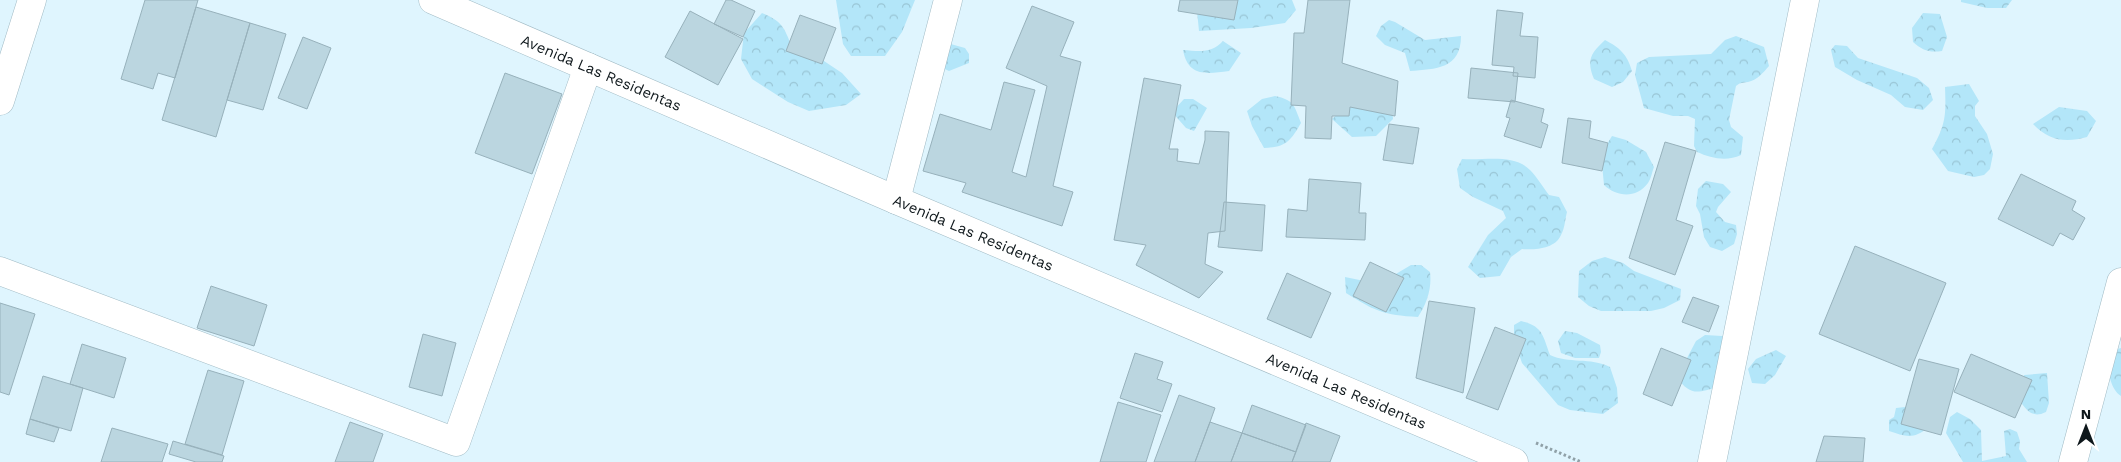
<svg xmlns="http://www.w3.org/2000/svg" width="2121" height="462" viewBox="0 0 2121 462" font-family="'Work Sans',sans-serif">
	<defs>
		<pattern id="forest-crowns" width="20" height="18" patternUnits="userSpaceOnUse" patternTransform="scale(1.25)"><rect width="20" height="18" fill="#b3e6f9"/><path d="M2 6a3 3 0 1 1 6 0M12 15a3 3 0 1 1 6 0" fill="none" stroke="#99c5d5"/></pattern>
	</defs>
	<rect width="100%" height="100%" fill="#dff5fe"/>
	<path fill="url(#forest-crowns)" d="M836 0H915L902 32 885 56H851L843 44Z
		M1199 0H1292L1296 10 1285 23 1251 28 1199 31 1196 1Z
		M1961 0H2012L2006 8H1987L1961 2Z
		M762 13C782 21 784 27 792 47L824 61 842 73 861 94 846 105 809 111 788 102 752 79 741 59 744 33Z
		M1923 13 1940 14 1947 37 1942 51C1929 53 1922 50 1913 42L1912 28Z
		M1389 20 1395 22 1425 40 1461 36C1461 69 1436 69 1410 71L1405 53 1385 45 1376 36 1381 26Z
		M1736 36 1764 47 1769 66C1763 73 1757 80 1748 82 1742 83 1741 82 1736 86L1729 120 1731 127 1743 137 1741 155C1726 162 1711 158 1697 152L1694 146 1695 119 1688 116H1673L1644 108 1635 75 1637 63 1649 57 1711 54 1725 40Z
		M1605 40C1620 48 1627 54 1632 71L1623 82 1612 87 1594 79C1586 60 1591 53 1605 40Z
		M1223 41 1241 53 1229 71C1206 74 1188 77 1183 50 1199 51 1211 54 1223 41Z
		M947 43 965 48 969 54V63L949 71 936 65Z
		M1835 45 1847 46 1858 58 1917 78 1929 88 1933 100 1923 110 1905 107 1891 95 1857 80 1835 67 1831 50Z
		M1969 84 1979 101 1975 106V116L1987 134 1993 154 1990 169 1984 175 1974 177 1948 171 1932 149C1946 124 1946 115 1945 87Z
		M1348 93 1392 108 1393 119 1376 136 1352 137 1332 119 1343 109Z
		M1275 96C1294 100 1294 105 1301 123 1290 142 1286 147 1264 148L1252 126 1247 111 1262 99Z
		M1184 99H1193L1207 108 1194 131 1186 128 1172 112Z
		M2059 107 2087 111 2096 121 2087 137C2066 143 2049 141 2033 124Z
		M1612 136 1626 140 1646 152 1654 167C1652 172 1651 179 1648 183 1636 199 1617 197 1604 185L1601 154Z
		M1462 159C1484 161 1513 153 1530 170 1537 177 1543 187 1549 195L1559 197 1567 212C1565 219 1565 228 1561 235 1555 249 1535 250 1522 249L1511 257 1500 276 1480 278 1468 267 1488 235 1506 218 1503 211 1473 197 1460 188 1457 169Z
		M1706 181 1723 184 1731 192 1718 207 1716 212 1725 222 1736 225 1737 234 1734 244 1722 251 1710 247 1704 237 1700 214 1696 206 1698 189Z
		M1605 257 1623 263 1634 271 1681 289 1680 300 1664 308 1651 311H1601L1589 306 1578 297 1579 271 1592 261Z
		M1411 265H1421L1430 272C1432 289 1427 303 1418 317 1383 315 1375 311 1346 293L1345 277 1379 284Z
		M1521 321C1543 326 1543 336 1550 355 1569 364 1590 357 1610 367L1617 388 1618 403 1603 414 1570 410 1558 405 1522 363 1514 340V325Z
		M1565 331 1577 333 1600 345 1601 352 1599 358H1575L1561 353 1558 341Z
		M1705 335 1722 336 1732 341 1718 387C1697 393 1690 396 1677 377L1696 341Z
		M2121 348V396C2110 389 2109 372 2106 360L2114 350Z
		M1776 350 1786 356 1775 375 1765 384 1752 383 1748 369 1756 359Z
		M2047 373 2049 403 2046 412C2032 419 2027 410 2019 400L2026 388 2024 375Z
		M1905 407 1921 417 1927 428C1914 440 1904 436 1889 431V420L1894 417 1896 408Z
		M1957 412 1970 419 1981 430 1982 461 2006 456 2004 431 2010 429 2017 432 2020 441 2019 449 2027 462H1963L1946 433 1950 417Z"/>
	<path fill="#bbd6e0" stroke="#97b1bb" d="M145 0H198L175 78 158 73 153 89 121 79Z
		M726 0H731L755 11 743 37 714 24Z
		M1180 0H1238L1234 20 1178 11Z
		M1308 0H1350L1342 63 1398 81 1395 116 1350 107 1349 116H1332L1331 139 1305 138 1306 106 1291 105 1294 33H1304Z
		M1032 6 1074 22 1060 56 1081 62 1053 186 1073 192 1062 226 962 192 966 183 923 171 940 114 991 130 1004 82 1035 90 1012 172 1026 177 1047 86 1006 68Z
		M196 7 250 23 216 137 162 120Z
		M1497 10 1523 13 1520 36 1538 37 1535 78 1513 76 1514 67 1492 65Z
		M690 11 743 39 718 85 665 57Z
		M800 15 836 28 822 64 786 51Z
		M250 23 286 34 263 110 227 100Z
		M303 37 331 48 307 109 278 98Z
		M1471 68 1518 73 1515 102 1468 98Z
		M505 73 562 94 532 174 475 153Z
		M1144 78 1181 85 1169 149H1178L1177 161 1199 164 1205 140V131L1229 132 1225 231 1208 233 1205 264 1223 272 1199 298 1136 265 1146 245 1114 240Z
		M1511 100 1544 109 1541 122 1548 125 1541 148 1504 136 1510 118 1506 117Z
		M1568 118 1591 121 1589 138 1608 143 1602 171 1562 163Z
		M1389 124 1419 128 1413 164 1383 160Z
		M1665 142 1696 151 1676 220 1693 226 1675 275 1629 258Z
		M2021 174 2076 201 2072 210 2085 218 2073 240 2060 233 2053 246 1998 219Z
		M1309 179 1361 183 1359 213H1366L1365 240 1286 237 1288 209 1307 211Z
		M1224 202 1265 205 1262 251 1218 247Z
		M1855 246 1946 283 1910 371 1819 334Z
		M1370 262 1404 278 1386 312 1353 296Z
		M1287 273 1331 293 1311 338 1267 319Z
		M211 286 267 305 254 346 197 328Z
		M1693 297 1719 306 1709 332 1682 322Z
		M1429 301 1475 308 1463 393 1416 378Z
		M0 303 35 314 9 395 0 392Z
		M1495 327 1526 339 1498 410 1466 398Z
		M423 334 456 343 442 396 409 387Z
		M82 344 126 358 114 398 70 384Z
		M1661 348 1691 360 1672 406 1643 394Z
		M1135 353 1163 362 1157 379 1172 384 1162 412 1120 398Z
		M1971 354 2032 380 2015 418 1954 392Z
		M1919 359 1959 369 1941 435 1901 424Z
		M208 370 244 381 222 455 185 444Z
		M43 376 83 388 71 431 30 419Z
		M1179 395 1215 408 1210 422 1195 462H1154Z
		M1118 402 1161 415 1146 462H1100Z
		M1252 405 1306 425 1296 452 1242 433Z
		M30 419 59 428 54 442 26 434Z
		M350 422 383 434 373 462H335Z
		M1210 422 1242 433 1231 462H1195Z
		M1306 423 1340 436 1330 462H1292Z
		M112 428 168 444 162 462H101Z
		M1242 433 1296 452 1292 462H1231Z
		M1824 436 1865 438 1863 462H1816Z
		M173 441 224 456 222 462H196L169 454Z"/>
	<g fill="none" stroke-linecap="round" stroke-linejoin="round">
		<g stroke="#a1bbc5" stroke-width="29">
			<path id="minor" d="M0 101 32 0
				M896 200 948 0
				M0 271 456 442 588 67
				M1712 462 1805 0
				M2073 462 2121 282"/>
		</g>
		<g stroke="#a1bbc5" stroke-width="29">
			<path id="primary" d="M433 0 896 200 1514 462"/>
		</g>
		<path stroke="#90a1a8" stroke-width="3" stroke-dasharray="2.5 2.5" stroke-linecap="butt" d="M1536 443 1581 462"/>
		<use href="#minor" stroke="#fff" stroke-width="28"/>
		<use href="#primary" stroke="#fff" stroke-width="28"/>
	</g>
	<g text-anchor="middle" stroke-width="5" stroke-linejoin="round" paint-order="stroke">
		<g font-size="15" fill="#0e171b" stroke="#fff">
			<text transform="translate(601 73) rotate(23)" y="5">Avenida Las Residentas</text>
			<text transform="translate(973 233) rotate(23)" y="5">Avenida Las Residentas</text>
			<text transform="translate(1346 391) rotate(23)" y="5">Avenida Las Residentas</text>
		</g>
	</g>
	<g transform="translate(2086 427)" stroke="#ffffff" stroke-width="4" paint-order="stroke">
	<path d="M0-4L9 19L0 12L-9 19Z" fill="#0e171b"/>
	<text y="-8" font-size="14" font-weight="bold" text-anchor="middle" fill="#0e171b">N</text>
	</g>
</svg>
